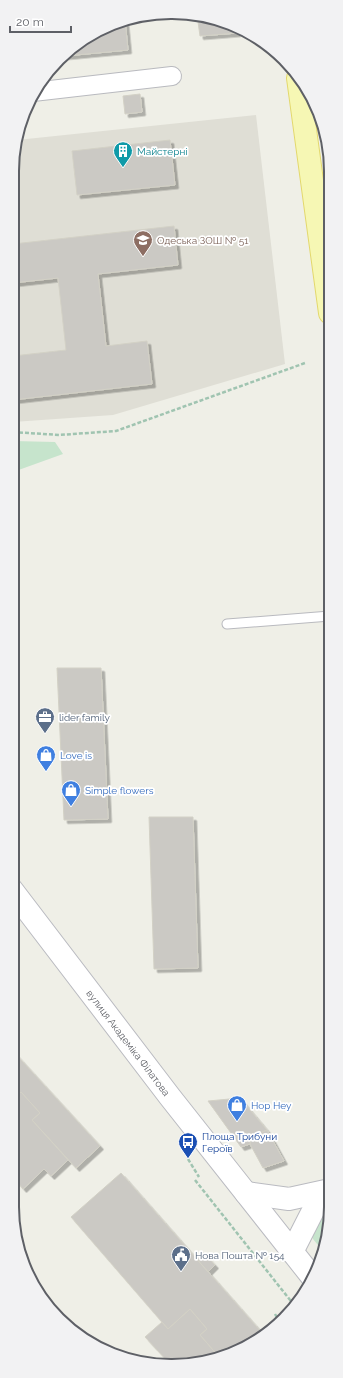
<svg xmlns="http://www.w3.org/2000/svg" width="343" height="1378" viewBox="0 0 343 1378" font-family="Raleway,sans-serif">
	<defs>
		<filter id="shadow"><feDropShadow dx="3.5" dy="3.5" stdDeviation="0" flood-color="#0004"/></filter>
	</defs>
	<rect width="100%" height="100%" fill="#efefe7"/>
	<path fill="#dfded5" d="M256 115 285 364 113 415 13 422V150L17 140Z"/>
	<path fill="#c6e4cc" d="M13 441 55 442 63 454 13 472Z
		M330 1215V1228L322 1250 313 1239 311 1232 316 1221Z"/>
	<path fill="#cbc9c4" stroke="#d3d1c6" filter="url(#shadow)" d="M197 15 237 27V33L200 36Z
		M125 20 128 50 65 56 75 45Z
		M140 94 142 112 125 114 123 96Z
		M170 140 175 185 77 195 72 151Z
		M174 226 178 265 98 274 106 346 147 341 152 384 13 400V356L66 350 58 278 13 283V244Z
		M57 668H101L108 819 64 820Z
		M149 817H193L198 968 154 969Z
		M12 1050 100 1146 76 1168 32 1120 40 1113 21 1092 12 1100Z
		M21 1092 40 1113 32 1120 68 1160 51 1176 44 1169 23 1189 12 1176V1165L14 1164 12 1161V1100Z
		M240 1098 267 1130 251 1137 250 1144 241 1147 208 1101Z
		M267 1130 284 1161 263 1168 250 1144 251 1137Z
		M121 1173 195 1257 264 1335 220 1358 200 1335 207 1329 190 1309 168 1329 71 1217Z
		M202 1251 215 1265 208 1272 195 1257Z
		M190 1309 207 1329 200 1335 220 1358 170 1364 145 1337 162 1322 168 1329Z"/>
	<g fill="none" stroke-linecap="round" stroke-linejoin="round">
		<g stroke="#b9babf" stroke-width="11">
			<path id="service" d="M227 624 330 616"/>
		</g>
		<g stroke="#b9babf" stroke-width="20">
			<path id="minor" d="M33 92 172 76"/>
		</g>
		<g stroke="#babbc1" stroke-width="24">
			<g id="secondary">
				<path id="s1" d="M12 890 170 1097 313 1278"/>
				<path d="M246 1193 289 1199 330 1190"/>
				<path d="M292 1252 322 1193"/>
			</g>
		</g>
		<g stroke="#e3d86c" stroke-width="24">
			<path id="primary" d="M298 78 330 313"/>
		</g>
		<path stroke="#a0c4b1" stroke-width="2.5" stroke-dasharray="4 2" stroke-linecap="butt" d="M13 432 59 435 116 431 305 363
			M188 1159 199 1177
			M195 1180 294 1305
			M275 1314 279 1321"/>
		<use href="#service" stroke="#fff" stroke-width="9"/>
		<use href="#minor" stroke="#fff" stroke-width="18"/>
		<use href="#secondary" stroke="#fff" stroke-width="22"/>
		<use href="#primary" stroke="#f6f7b4" stroke-width="22"/>
		<path stroke="#b7b7b8" stroke-width="1" d="M319 115 330 199"/>
	</g>
	<defs>
		<g id="building-pin" transform="scale(1)"><path d="M0 17L-7.5 6A9.5 9.5 0 1 1 7.5 6Z" fill="#0f9aa8" stroke="#fff"/><path d="M-4-6H4V6H1V3H-1V6H-4ZM-2.5-4.3h1.7v1.8h-1.7ZM.8-4.3h1.7v1.8H.8ZM-2.5-1h1.7V.8h-1.7ZM.8-1h1.7V.8H.8Z" fill="#fff"/></g>
		<g id="school-pin" transform="scale(1)"><path d="M0 17L-7.5 6A9.5 9.5 0 1 1 7.5 6Z" fill="#8d6e63" stroke="#fff"/><path d="M0-5L7-2L0 1L-7-2ZM-4 1L0 2.5L4 1V4Q0 6-4 4Z" fill="#fff"/></g>
		<g id="office-pin" transform="scale(1)"><path d="M0 17L-7.5 6A9.5 9.5 0 1 1 7.5 6Z" fill="#5c6f8a" stroke="#fff"/><path d="M-6-3h4V-5.5h4V-3h4V5H-6ZM-1-4.5V-3h2v-1.5ZM-6 0V1H6V0Z" fill="#fff"/></g>
		<g id="shop-pin" transform="scale(1)"><path d="M0 17L-7.5 6A9.5 9.5 0 1 1 7.5 6Z" fill="#3f7fe0" stroke="#fff"/><path d="M-5-2.5h2.3a2.7 3.5 0 0 1 5.4 0H5L5.5 6h-11ZM-1.5-2.5h3a1.5 2.3 0 0 0-3 0Z" fill="#fff"/></g>
		<g id="bus-pin" transform="scale(1)"><path d="M0 17L-7.5 6A9.5 9.5 0 1 1 7.5 6Z" fill="#1a4fb4" stroke="#fff"/><path d="M-5-6H5V4H4V6H2V4H-2V6H-4V4H-5ZM-3.5-4V0h7V-4ZM-3.5 1.2v1.5H-2V1.2ZM2 1.2v1.5H3.5V1.2Z" fill="#fff"/></g>
		<g id="civic-pin" transform="scale(1)"><path d="M0 17L-7.5 6A9.5 9.5 0 1 1 7.5 6Z" fill="#5c6f8a" stroke="#fff"/><path d="M-.6-6.5H3V-4.5H.6V-3L4-1V1h2V6H-6V1h2V-1L-.6-3ZM-1.2 2.5V6h2.4V2.5Z" fill="#fff"/></g>
	</defs>
	<g fill-rule="evenodd">
		<use href="#building-pin" x="123" y="151"/>
		<use href="#school-pin" x="143" y="240"/>
		<use href="#office-pin" x="45" y="717"/>
		<use href="#shop-pin" x="46" y="755"/>
		<use href="#shop-pin" x="71" y="790"/>
		<use href="#shop-pin" x="237" y="1105"/>
		<use href="#bus-pin" x="188" y="1142"/>
		<use href="#civic-pin" x="181" y="1255"/>
	</g>
	<g text-anchor="middle" stroke-width="3.5" stroke-linejoin="round" paint-order="stroke">
		<g font-size="10" fill="#0d838f" stroke="#fff" text-anchor="start">
			<text x="137" y="155">Майстерні</text>
		</g>
		<g font-size="10" fill="#785e54" stroke="#fff" text-anchor="start">
			<text x="157" y="244">Одеська ЗОШ № 51</text>
		</g>
		<g font-size="10" fill="#4e5e75" stroke="#fff" text-anchor="start">
			<text x="59" y="721">lider family</text>
			<text x="195" y="1259">Нова Пошта № 154</text>
		</g>
		<g font-size="10" fill="#366cbe" stroke="#fff" text-anchor="start">
			<text x="60" y="759">Love is</text>
			<text x="85" y="794">Simple flowers</text>
			<text x="251" y="1109">Hop Hey</text>
		</g>
		<g font-size="10" fill="#5e6066" stroke="#fff">
			<text dy="4" stroke="none"><textPath href="#s1" startOffset="192">вулиця Академіка Філатова</textPath></text>
		</g>
		<g font-size="10" fill="#164399" stroke="#fff" text-anchor="start">
			<text x="202" y="1140">Площа Трибуни<tspan x="202" dy="12">Героїв</tspan></text>
		</g>
	</g>
	<path d="M0 0H343V1378H0ZM171 19H172A152 152 0 0 1 324 171V1207A152 152 0 0 1 172 1359H171A152 152 0 0 1 19 1207V171A152 152 0 0 1 171 19Z" fill="#f2f2f3" fill-rule="evenodd"/>
	<path fill="none" stroke="#5e6066" stroke-width="2" d="M171 19H172A152 152 0 0 1 324 171V1207A152 152 0 0 1 172 1359H171A152 152 0 0 1 19 1207V171A152 152 0 0 1 171 19Z"/>
	<path d="M10 26v6h61v-6" fill="none" stroke="#5e6066" stroke-width="2"/>
	<text x="16" y="26" font-size="12" fill="#5e6066" stroke="#ffffff" stroke-width="3" paint-order="stroke">20 m</text>
</svg>
